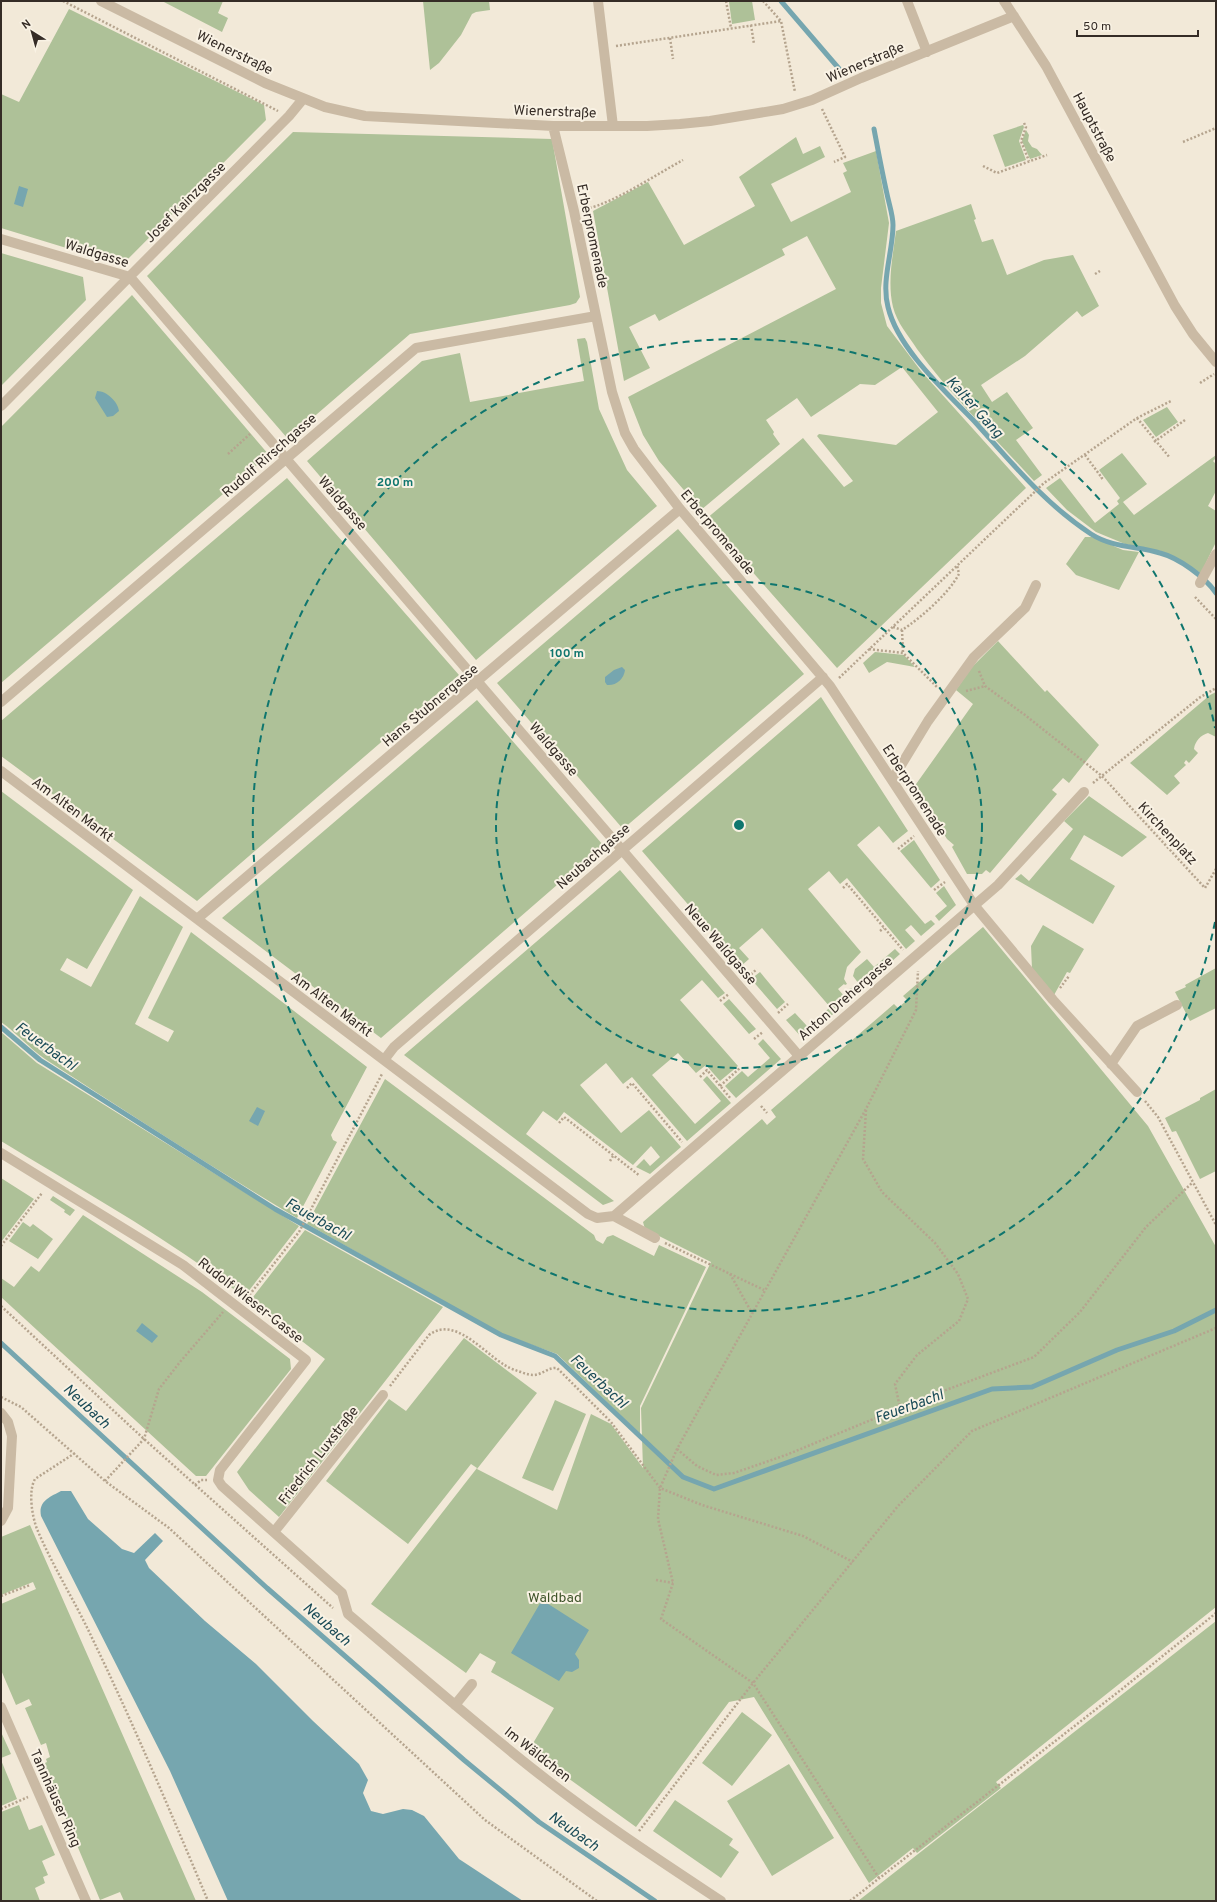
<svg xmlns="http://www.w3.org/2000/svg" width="1217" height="1902" viewBox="0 0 1217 1902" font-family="Overpass,sans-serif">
	<rect width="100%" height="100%" fill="#f2e9d8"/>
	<path fill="#aec198" d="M162 1H223L218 13 228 18 222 32Z
		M423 1H489L490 10 476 12 472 14 461 35 439 63 430 70Z
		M736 1H752L755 20 732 24 729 2Z
		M69 9 264 105 266 120 122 265 1 228V94L19 102Z
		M1023 125 1024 127 1019 141 1026 160 1005 167 993 135Z
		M1026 130 1029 135 1028 141 1032 147 1037 149 1042 155 1030 159 1022 141Z
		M293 132 552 139 580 297 576 303 570 305 410 334 288 439 147 276Z
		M796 137 803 154 820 146 825 157 771 184 791 222 851 192 843 173 847 171 843 163 876 151 889 223 881 288V303L887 326 921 371 1026 488 837 668 706 519 803 438 844 487 853 481 817 436 819 434 896 445 938 412 902 367 875 385 860 384 811 417 797 398 766 420 774 432 773 434 780 444 701 510 659 461 643 435 628 397 836 289 807 236 782 249 785 255 659 321 655 314 629 327 650 368 624 381 593 211 648 182 684 245 755 206 739 177Z
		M971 204 976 219 974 220 982 242 993 239 1007 275 1044 260 1073 255 1099 306 1082 317 1077 311 1025 356 981 385 992 402 1007 392 1033 428 1016 440 1042 475 1034 481C995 438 952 397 917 349 908 335 897 323 893 307 887 282 893 255 896 231Z
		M1 253 83 277 86 300 1 386Z
		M132 295 269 455 1 683V427Z
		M585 338 587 342 599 409 627 470 657 506 476 660 307 461 422 361 460 353 470 402 584 381 577 339Z
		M1167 407 1178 422 1156 437 1143 420Z
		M1122 453 1147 484 1123 502 1134 515 1216 455V458L1213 461 1216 464V491L1208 506 1216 511V542L1201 573 1161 551 1125 544 1096 532 1067 510 1046 488 1060 478 1095 523 1119 504 1117 501 1120 498 1099 470Z
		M287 478 459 675 197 901 1 756V721Z
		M678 529 804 674 623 829 497 683Z
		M1085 537H1092L1123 550 1139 552 1119 590 1076 575 1066 564Z
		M998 641 1045 692 1047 690 1099 745 1069 783 1063 778 1052 790 1057 794 990 873 986 870 982 874H967L952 847 954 845 947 839 914 787 973 704 956 690 971 668Z
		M875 652 904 655 915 667 887 662 869 673 863 663Z
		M1216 692V737L1208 733C1201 735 1195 741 1194 749L1198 753 1189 763 1186 760 1184 763 1186 765 1174 776 1180 783 1167 795 1130 763 1210 695Z
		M821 697 908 831 893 843 879 826 857 845 925 924 931 920 935 924 921 936 911 925 905 930 915 941 906 949 847 878 840 884 829 871 808 889 861 952 847 967 844 979 847 984 845 985 844 984 838 989 845 997 851 992 849 989 851 988 856 993 831 1016 826 1011 830 1007 762 928 739 948 749 959 741 966 642 851Z
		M477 700 603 845 381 1038 222 918Z
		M1 791 133 890 87 969 67 958 60 970 91 987 140 896 183 927 135 1024 168 1042 174 1031 148 1018 191 932 367 1067 331 1135 333 1140 337 1142 297 1218C211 1167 128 1113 45 1059 29 1048 17 1033 1 1022Z
		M1089 796 1147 837 1122 857 1084 835 1070 859 1115 886 1093 924 1015 879 1021 874 1029 881 1073 829 1064 821Z
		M914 840 940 880 931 888 900 851Z
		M620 870 725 993 718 998 702 980 680 1000 738 1066 720 1081 706 1065 696 1073 678 1053 652 1075 695 1124 721 1101 703 1080 707 1076 731 1103 687 1141 632 1077 623 1084 606 1063 580 1085 621 1133 649 1110 681 1147 650 1174 636 1167 644 1159 650 1166 660 1157 651 1146 633 1165 564 1112 557 1121 543 1111 526 1134 614 1201 603 1205 404 1055Z
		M944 886 956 905 939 921 935 916 947 906 936 893Z
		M1043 925 1084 949 1070 973 1067 972 1054 995 1032 969 1031 946Z
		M983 927 1148 1126 1216 1247V1607L996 1782 1001 1788 917 1853 913 1848 869 1883 754 1697 729 1702 636 1827 529 1750 554 1708 491 1672 496 1662 480 1653 466 1673 371 1604 477 1468 471 1464 408 1544 326 1481 389 1399 406 1411 464 1338 537 1393 477 1469 557 1510 591 1414 611 1424 643 1468 641 1408 711 1262 645 1229 643 1222 762 1119 767 1125 776 1117 771 1110 894 1004 898 1008 907 1000 903 996Z
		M895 949 900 954 862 988 853 976 855 969 867 959 874 967Z
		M1216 968V1008L1190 1021 1175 992 1186 987 1185 985Z
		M760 972 785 1002 777 1009 751 979Z
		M729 999 756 1029 749 1034 723 1004Z
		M795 1013 807 1026 814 1021 819 1026 803 1039 786 1020Z
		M1 1032 37 1063 299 1226 244 1297C168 1238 83 1191 1 1141Z
		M763 1039 781 1059 736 1098 725 1086 742 1071 748 1077 770 1058 758 1044Z
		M385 1079 594 1235 596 1240 603 1244 607 1237 613 1235 654 1256 659 1245 706 1267 640 1406V1434L557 1354 502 1334 307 1224Z
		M1216 1089V1171L1200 1179 1176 1131 1172 1132 1165 1118 1200 1100V1098Z
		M1 1178 34 1199 1 1242Z
		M53 1196 75 1210 70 1216 64 1212 65 1210 50 1200Z
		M83 1215 202 1292 290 1359 291 1369 206 1476H196L1 1297V1278L14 1287 31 1266 39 1272Z
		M23 1222 30 1227 33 1224 53 1239 38 1259 9 1241Z
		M305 1230 443 1307 279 1517 249 1490 237 1472 325 1359 250 1301Z
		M555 1400 586 1414 553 1491 522 1478Z
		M30 1525 196 1901H124L120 1892 100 1900 43 1764 47 1762 46 1759 50 1757 46 1743 41 1745 25 1708 32 1705 29 1699 16 1705 1 1670V1604L36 1589 33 1582 1 1595V1537Z
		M1216 1621V1901H858Z
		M742 1712 772 1735 732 1786 702 1763Z
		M1 1732 11 1754 1 1758Z
		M1 1760 17 1799 1 1806Z
		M789 1764 834 1838 772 1876 727 1801Z
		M675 1800 733 1839 729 1845 739 1852 721 1878 653 1831Z
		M19 1805 29 1830 42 1825 55 1855 42 1861 48 1875 43 1877 45 1883 35 1888 40 1901H1V1812Z"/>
	<path fill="#76a6af" d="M19 186 28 189 23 207 14 204Z
		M97 391C107 391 118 402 119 411L113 416 107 417 95 398Z
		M622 667 625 670C624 679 616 686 607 685L605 682V677L614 670Z
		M257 1107 265 1111 258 1126 249 1121Z
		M142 1323 158 1336 152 1343 136 1331Z
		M61 1491H71L88 1519 122 1549 134 1553 155 1533 163 1541 145 1560 149 1568 205 1621 256 1664 313 1721 359 1764 368 1780 363 1793 371 1811 383 1814 403 1809 412 1810 424 1816 459 1859 523 1901H228L170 1771 41 1516C38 1501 50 1497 61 1491Z
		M542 1600 589 1630 575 1654 579 1660V1668L572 1672 566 1671 559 1681 511 1653Z"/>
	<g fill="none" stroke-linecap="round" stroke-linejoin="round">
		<path stroke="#76a6af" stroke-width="5" d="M781 1 841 71
			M874 129C878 150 882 172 887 194 889 204 893 215 893 225 893 252 881 280 888 307 898 349 945 391 975 422 1012 463 1044 503 1091 534 1113 548 1137 546 1160 553 1179 558 1205 577 1216 593
			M1 1027 40 1060 275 1209 501 1335 555 1356 683 1477 714 1489 992 1389 1032 1387 1117 1350 1174 1331 1216 1310
			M1 1343 267 1588 464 1760 539 1822 655 1901"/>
		<path stroke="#b5a48e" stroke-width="2.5" stroke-dasharray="2 2" stroke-linecap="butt" d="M63 1 278 111
			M726 1 731 28
			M763 1 781 21 795 92
			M751 25 754 44
			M670 38 673 59
			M616 46 781 21
			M822 109 845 157 834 162
			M1024 123 1026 127 1021 141 1029 161
			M1183 142 1216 128
			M983 166 997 173 1047 155
			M586 209C616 202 655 175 683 160
			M1095 274 1100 271
			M1200 383 1214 374
			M1137 418 1170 458
			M1154 442 1185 420
			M228 454 250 434
			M1085 455 1102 478 1100 479
			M1195 597 1216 619
			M893 627 902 630C921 618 949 593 959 574L957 565
			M902 630 903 653
			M869 649 903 653 937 687
			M979 671 985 686 1025 715 1102 776 1205 888 1216 869
			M839 678 1044 483 1137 418 1171 401
			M966 691 985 686
			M1093 783 1199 698 1216 688
			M898 849 914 836
			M843 888 847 884 903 950
			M934 890 945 882
			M880 931 884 928
			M748 977 757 969
			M1060 988 1069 976
			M720 1001 729 994
			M778 1013 788 1004
			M754 1039 763 1032
			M700 1077 707 1070 731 1099
			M720 1086 740 1068
			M627 1088 632 1083 682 1142
			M1145 1101 1158 1117 1216 1225
			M761 1106 767 1113
			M866 1110 863 1159 882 1192 935 1243 958 1274 968 1299 959 1321 917 1355 895 1384 900 1408
			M559 1123 564 1117 640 1176
			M610 1161 613 1156
			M665 1243 764 1290
			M1 1246 42 1193
			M730 1274 752 1313
			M247 1298 299 1232 382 1074
			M1 1306 144 1439 333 1608
			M390 1386 429 1335C458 1313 489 1362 515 1370 521 1372 528 1375 533 1375 542 1375 548 1367 557 1368L611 1422 660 1488 702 1505 803 1536 853 1562
			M1 1397 21 1407 105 1481 169 1528 485 1820 597 1901
			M677 1449 697 1466 716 1475 734 1473 786 1455 922 1399 1034 1357 1080 1312 1146 1227 1193 1182
			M75 1453 35 1479C28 1491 32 1516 37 1529 53 1567 76 1603 93 1640 134 1725 171 1813 208 1901
			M105 1481 144 1439 159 1389 180 1362 223 1312
			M195 1485 201 1480H207
			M656 1580 673 1583
			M1 1596 30 1585
			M1 1809 28 1797
			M639 1831 753 1683 898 1506 972 1431 1216 1328
			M879 1878 753 1683 661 1619 673 1583 658 1519 660 1488 677 1449 866 1109 916 1010 918 971
			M850 1901 1122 1689 1216 1613"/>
		<path stroke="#cabaa4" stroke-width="10" d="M101 1 265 83 325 107 365 116 553 126H647L680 124 710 121 783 109 812 100 861 78 1014 16
			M598 1 613 126
			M907 1 927 52
			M1004 1 1046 66 1175 306 1193 334 1216 362
			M553 126 574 211 612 392 625 433 634 449 680 509 830 686 974 905 1053 1000 1137 1092
			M1 239 130 277 799 1056
			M1 406 289 116 303 99
			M1200 583 1216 554
			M1 702 416 348 596 316
			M1 771 588 1214 597 1218 614 1216 655 1238
			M892 780 928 721 974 657 1025 608 1036 585
			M197 919 680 509
			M384 1060 394 1047 823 677
			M1111 1064 1137 1026 1177 1005
			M1 1153 183 1265 306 1360 220 1470 218 1480 222 1486 342 1593 348 1614C411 1667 473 1722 538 1773 596 1819 659 1860 721 1901
			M614 1216 998 885 1084 792
			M1 1413 8 1422 12 1436 8 1508 1 1521
			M274 1532 383 1395
			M455 1705 472 1684
			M1 1707 86 1901"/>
	</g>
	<g fill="none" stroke="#0f766e" stroke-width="2" stroke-dasharray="7 5">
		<circle cx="739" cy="825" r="243"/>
		<path d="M1215 922A486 486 0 1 1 1215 728"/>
	</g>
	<g text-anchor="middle" stroke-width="4" stroke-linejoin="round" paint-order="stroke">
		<g font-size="14" fill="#352c26" stroke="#f9f2e4">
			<text transform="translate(235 52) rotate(26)" y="5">Wienerstraße</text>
			<text transform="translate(865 62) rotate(-23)" y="5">Wienerstraße</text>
			<text transform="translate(555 111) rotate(2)" y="5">Wienerstraße</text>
			<text transform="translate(1095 127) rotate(62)" y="5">Hauptstraße</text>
			<text transform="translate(185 202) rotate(-45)" y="5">Josef Kainzgasse</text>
			<text transform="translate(593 236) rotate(78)" y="5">Erberpromenade</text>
			<text transform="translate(97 253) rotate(17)" y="5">Waldgasse</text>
			<text transform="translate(269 455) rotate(-41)" y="5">Rudolf Rirschgasse</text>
			<text transform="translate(343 503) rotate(49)" y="5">Waldgasse</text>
			<text transform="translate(718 532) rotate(50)" y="5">Erberpromenade</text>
			<text transform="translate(430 705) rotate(-40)" y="5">Hans Stubnergasse</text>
			<text transform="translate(554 749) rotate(49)" y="5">Waldgasse</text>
			<text transform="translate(915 790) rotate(57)" y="5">Erberpromenade</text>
			<text transform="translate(73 809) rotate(37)" y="5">Am Alten Markt</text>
			<text transform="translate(1168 833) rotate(47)" y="5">Kirchenplatz</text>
			<text transform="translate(593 856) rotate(-41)" y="5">Neubachgasse</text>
			<text transform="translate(721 944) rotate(49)" y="5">Neue Waldgasse</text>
			<text transform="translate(845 998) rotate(-41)" y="5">Anton Drehergasse</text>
			<text transform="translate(332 1004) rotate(37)" y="5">Am Alten Markt</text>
			<text transform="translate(251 1300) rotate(38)" y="5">Rudolf Wieser-Gasse</text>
			<text transform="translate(318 1455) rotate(-52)" y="5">Friedrich Luxstraße</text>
			<text transform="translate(538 1754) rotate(38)" y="5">Im Wäldchen</text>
			<text transform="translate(56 1798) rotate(66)" y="5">Tannhäuser Ring</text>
		</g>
		<g font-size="14" fill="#3e5329" stroke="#f9f2e4">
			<text x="555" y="1602">Waldbad</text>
		</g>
		<g font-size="15" font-style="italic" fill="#1a4b57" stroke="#f9f2e4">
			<text transform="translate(975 407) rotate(48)" y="5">Kalter Gang</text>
			<text transform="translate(46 1046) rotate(36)" y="5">Feuerbachl</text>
			<text transform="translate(318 1219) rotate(29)" y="5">Feuerbachl</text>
			<text transform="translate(599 1381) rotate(43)" y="5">Feuerbachl</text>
			<text transform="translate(87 1406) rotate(43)" y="5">Neubach</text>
			<text transform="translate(909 1406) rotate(-20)" y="5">Feuerbachl</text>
			<text transform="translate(327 1624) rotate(41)" y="5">Neubach</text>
			<text transform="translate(574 1831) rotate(35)" y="5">Neubach</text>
		</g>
	</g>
	<circle cx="739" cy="825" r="6" fill="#0f766e" stroke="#f9f2e4" stroke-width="2"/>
	<g font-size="12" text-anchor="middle" font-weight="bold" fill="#0f766e" stroke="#f9f2e4" stroke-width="4" stroke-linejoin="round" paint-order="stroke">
		<text x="395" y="486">200 m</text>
		<text x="567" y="657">100 m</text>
	</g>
	<rect width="1217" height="1902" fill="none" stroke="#352c26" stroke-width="4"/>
	<g transform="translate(32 32) rotate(323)" stroke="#f9f2e4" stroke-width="3" paint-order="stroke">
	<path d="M0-3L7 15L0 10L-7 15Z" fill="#352c26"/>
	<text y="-6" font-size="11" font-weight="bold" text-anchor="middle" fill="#352c26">N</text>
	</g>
	<path d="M1077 30v6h121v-6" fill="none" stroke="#352c26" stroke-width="2"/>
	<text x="1083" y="30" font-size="12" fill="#352c26" stroke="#f9f2e4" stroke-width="3" paint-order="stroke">50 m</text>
</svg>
